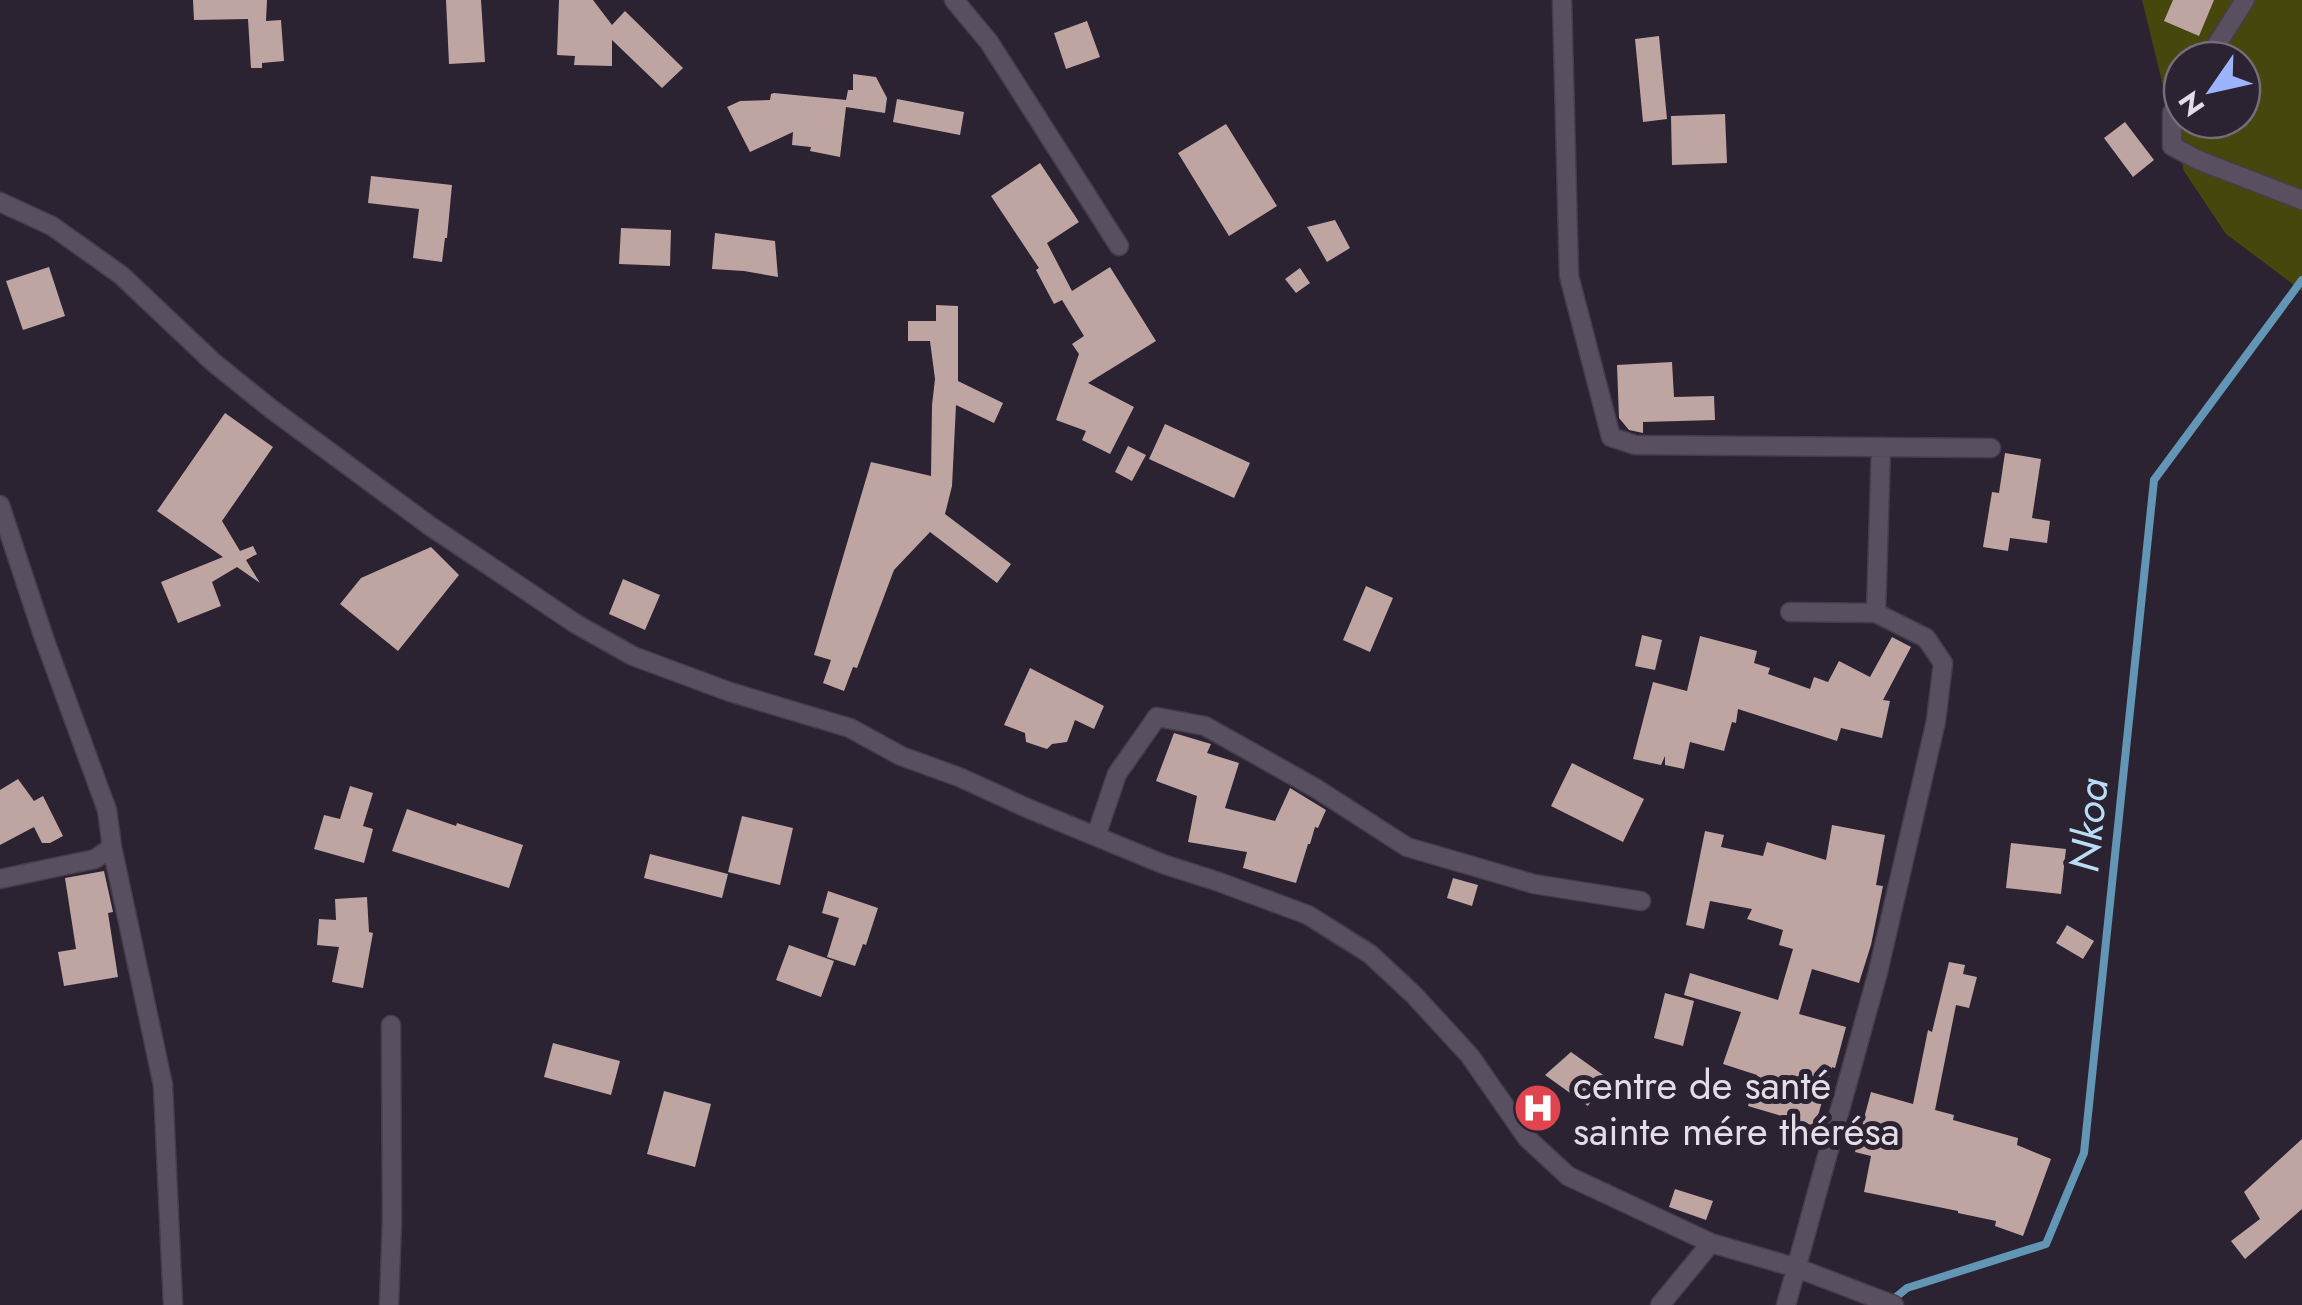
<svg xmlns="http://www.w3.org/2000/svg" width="2302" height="1305" viewBox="0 0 2302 1305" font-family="Jost,sans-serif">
	<rect width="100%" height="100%" fill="#2b2232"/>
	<path fill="#46470d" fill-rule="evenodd" d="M2142 0H2302V291L2226 234 2184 171ZM2182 60H2242V120H2182Z"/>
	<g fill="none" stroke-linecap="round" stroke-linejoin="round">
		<path stroke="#6395b5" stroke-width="8" d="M1890 1302 1907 1288 2046 1244 2084 1153 2154 480 2302 280"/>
	</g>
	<path fill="#bfa5a2" d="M193 0H267L266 21 281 20 284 61 262 63V68H251L248 19 194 20Z
		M446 0H481L485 62 449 64Z
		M559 0H593L612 25 625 11 683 68 662 88 612 40V66L574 65 575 56 557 55Z
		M2173 0H2214L2199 36 2164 21Z
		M1087 21 1100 57 1066 69 1054 33Z
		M1659 36 1667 119 1643 122 1635 39Z
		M853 74 876 77 887 98 885 113 846 107 840 157 810 151 811 147 792 145 793 132 750 152 727 107 740 101 770 100 771 94 774 93 846 100 848 90H853Z
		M897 99 964 112 960 135 893 122Z
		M1725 114 1727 163 1672 165 1671 116Z
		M2125 122 2154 160 2133 177 2104 138Z
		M1226 124 1277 206 1229 236 1178 153Z
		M1040 163 1079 222 1047 243 1072 291 1110 267 1156 341 1088 383 1134 407 1110 454 1082 440 1086 431 1056 420 1079 354 1072 344 1084 336 1062 300 1054 304 1036 270 1039 268 991 196Z
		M371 176 452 185 447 238H445L442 262 413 258 419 209 368 203Z
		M1335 220 1350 248 1327 262 1307 227Z
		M621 228 671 230 670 266 619 264Z
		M715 233 775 241 778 277 744 271 712 269Z
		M49 267 65 316 23 330 6 281Z
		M1300 268 1310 283 1296 293 1285 279Z
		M936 305 958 306V381L1003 403 994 423 956 405 952 486 945 514 1011 564 997 583 930 532 894 570 857 668 853 667 844 691 823 683 831 660 814 655 871 462 931 476 932 405 935 379 930 341H908V321H936Z
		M1672 362 1674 397 1714 396 1715 420 1643 422V433L1629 430 1619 418 1617 365Z
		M225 413 273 447 222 521 240 551 253 546 257 554 246 560 260 583 237 567 212 582 221 606 178 623 161 582 223 557 157 511Z
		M1165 424 1250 463 1234 498 1149 459Z
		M1128 446 1146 455 1132 481 1115 472Z
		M2005 453 2041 459 2032 518 2050 521 2047 543 2010 538 2008 551 1983 547 1992 492 1999 493Z
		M431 547 459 575 398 651 340 604 361 578Z
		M623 579 660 595 645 630 609 614Z
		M1366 586 1393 598 1370 652 1343 640Z
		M1642 635 1662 640 1655 670 1635 666Z
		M1700 636 1757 651 1754 663 1770 668 1768 674 1810 689 1814 677 1828 682 1839 661 1870 677 1892 637 1911 647 1883 700 1890 701 1882 738 1841 728 1837 741 1738 709 1736 723 1732 722 1724 751 1690 742 1684 769 1665 765V756L1661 765 1633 759 1653 682 1687 691Z
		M1030 668 1104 706 1094 729 1075 720 1067 742 1052 744 1047 749 1026 742 1025 733 1004 725Z
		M1174 733 1211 744 1207 753 1239 763 1225 808 1275 821 1290 788 1326 810 1318 828 1315 827 1310 844H1308L1296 883 1243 868 1247 852 1188 842 1197 796 1156 781Z
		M1572 763 1644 799 1623 842 1551 806Z
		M18 779 34 801 43 796 63 836 50 843H42L34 827 0 845V790Z
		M350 786 373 793 363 826 373 829 364 863 314 849 324 815 340 819Z
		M407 809 456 826 457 823 523 845 509 888 392 851Z
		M742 816 793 828 780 885 728 872Z
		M1832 825 1885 835 1876 885 1883 886 1871 945 1859 983 1812 969 1799 1014 1846 1027 1835 1068 1832 1067 1815 1126 1748 1106 1757 1075 1723 1064 1741 1012 1684 995 1690 973 1778 1000 1793 949 1779 945 1783 930 1747 919 1752 909 1710 901 1704 929 1686 925 1705 831 1724 835 1721 847 1763 856 1767 842 1826 860Z
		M2011 843 2066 849 2061 894 2006 888Z
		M650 854 728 874 722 898 644 878Z
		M104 871 113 912 108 913 118 977 64 986 58 952 76 949 65 878Z
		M1453 878 1478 885 1472 906 1447 898Z
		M828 891 878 908 866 945 863 944 855 966 827 957 839 918 822 913Z
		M367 897 369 932 373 933 363 988 332 982 339 947 317 945 319 919 336 920 335 899Z
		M2067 925 2094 941 2083 959 2056 943Z
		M789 945 834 961 821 997 776 980Z
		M1949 962 1965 965 1963 974 1977 977 1969 1008 1956 1005 1935 1110 1954 1115 1953 1120 2018 1138 2017 1145 2051 1159 2023 1236 1995 1226 1996 1221 1958 1213V1211L1864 1192 1871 1156 1855 1152 1871 1092 1913 1104 1928 1030 1932 1032Z
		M1665 993 1694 1001 1683 1046 1654 1038Z
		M553 1043 620 1061 611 1095 544 1077Z
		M1571 1052 1606 1077 1588 1106 1545 1075Z
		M664 1091 711 1104 695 1167 647 1154Z
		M2302 1139V1209L2245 1259 2231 1241 2260 1219 2244 1192Z
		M1675 1189 1713 1201 1706 1220 1669 1207Z"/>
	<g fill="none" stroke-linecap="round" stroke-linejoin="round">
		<g stroke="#453d4b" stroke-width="21">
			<path id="minor" d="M954 0 989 42 1119 246
				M1562 0 1569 276 1611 437 1635 445 1991 448
				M2207 60 2245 0
				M2182 98 2172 113V146L2198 160 2302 200
				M0 202 52 226 121 275 213 362 270 408 430 526 576 624 633 656 730 692 850 728 901 756 959 777 1027 808 1163 864 1219 882 1308 915 1370 954 1414 995 1470 1056 1527 1138 1568 1176 1711 1243 1797 1268 1894 1305
				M0 505 44 638 107 810 112 847 95 859 0 879
				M1876 613 1881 447
				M1096 836 1117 774 1157 717 1205 726 1317 789 1407 847 1534 884 1641 901
				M112 847 163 1085 173 1305
				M389 1305 392 1220 391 1025
				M1660 1305 1711 1243
				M1786 1305 1878 972 1936 721 1943 663 1926 638 1876 613 1790 612"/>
		</g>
		<use href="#minor" stroke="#584f60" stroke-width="18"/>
	</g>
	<defs>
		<g id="hospital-disc" transform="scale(2.5)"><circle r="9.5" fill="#e0444e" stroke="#2b2232"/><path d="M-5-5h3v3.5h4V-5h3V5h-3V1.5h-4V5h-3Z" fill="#fff"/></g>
	</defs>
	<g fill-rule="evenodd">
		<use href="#hospital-disc" x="1538" y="1108"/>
	</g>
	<g text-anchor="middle" stroke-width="10" stroke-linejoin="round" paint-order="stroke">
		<g font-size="40" fill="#e2dde7" stroke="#2b2232" text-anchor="start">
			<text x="1573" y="1099">centre de santé<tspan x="1573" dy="46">sainte mére thérésa</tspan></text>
		</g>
		<g font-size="42" font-style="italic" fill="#b9ddf6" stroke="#2b2232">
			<text transform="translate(2088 825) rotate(-84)" y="15">Nkoa</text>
		</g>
	</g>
	<g transform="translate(2212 90) rotate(236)"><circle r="48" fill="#2b2232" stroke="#746d7a" stroke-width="2.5"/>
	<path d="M0-8L18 38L0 25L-18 38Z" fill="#9bb4fd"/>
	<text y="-15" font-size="28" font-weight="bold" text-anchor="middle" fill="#e2dde7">N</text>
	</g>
</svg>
